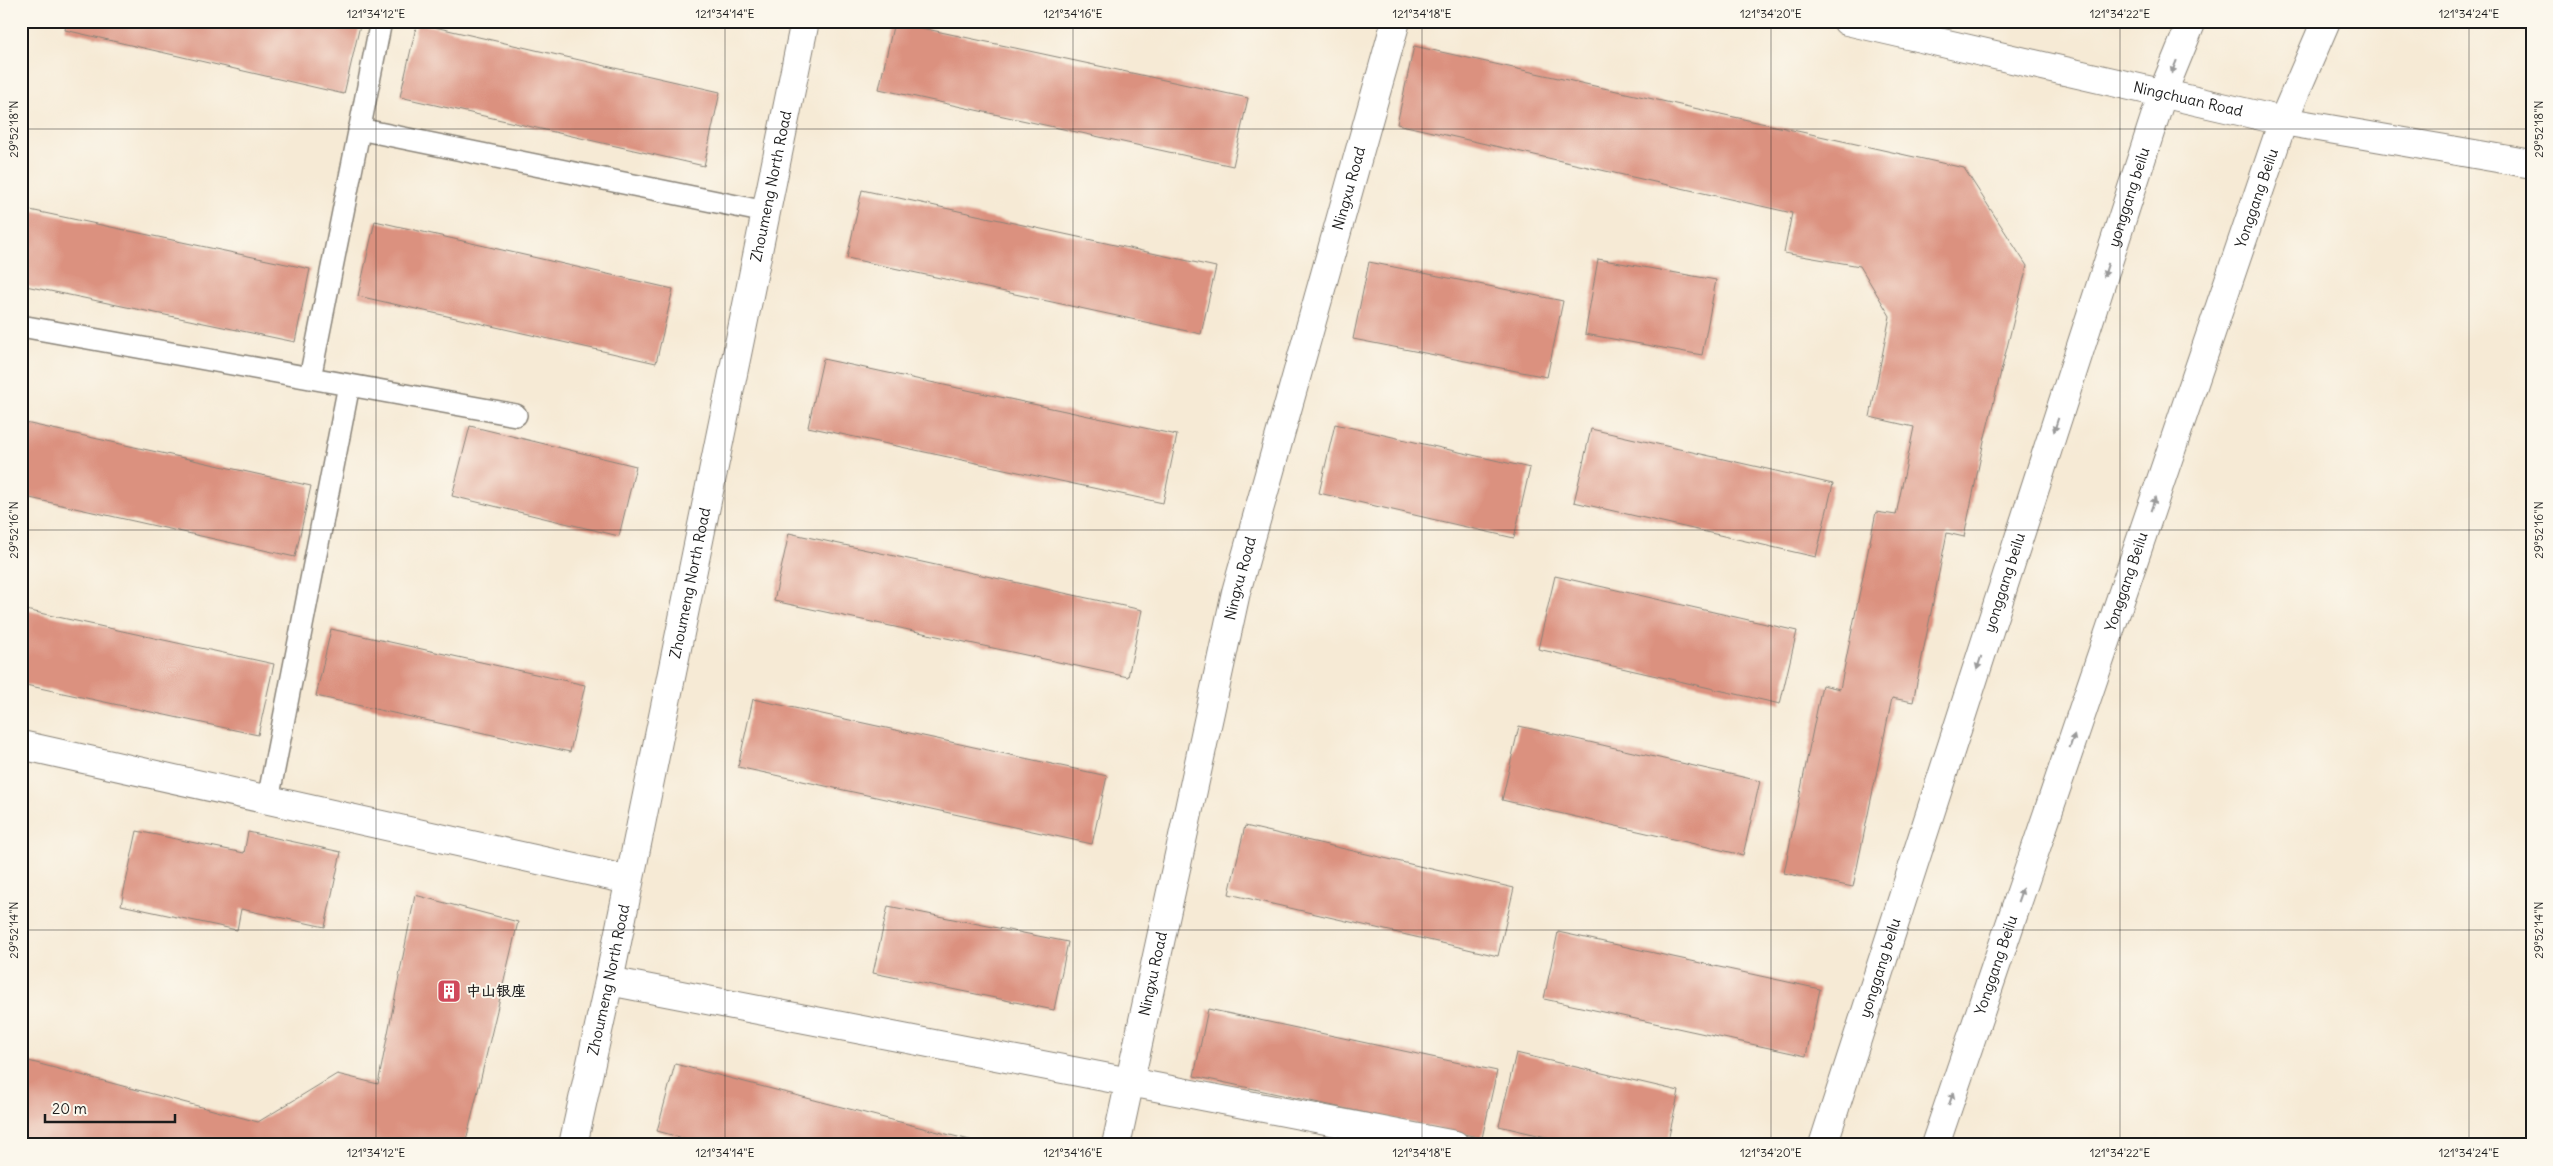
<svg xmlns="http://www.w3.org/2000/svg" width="2553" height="1166" viewBox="0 0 2553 1166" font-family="Delius,'LXGW WenKai TC',sans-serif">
	<rect width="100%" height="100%" fill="#fbf7ec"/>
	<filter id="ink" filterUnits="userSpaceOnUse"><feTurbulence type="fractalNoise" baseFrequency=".02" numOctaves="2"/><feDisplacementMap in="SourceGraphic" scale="10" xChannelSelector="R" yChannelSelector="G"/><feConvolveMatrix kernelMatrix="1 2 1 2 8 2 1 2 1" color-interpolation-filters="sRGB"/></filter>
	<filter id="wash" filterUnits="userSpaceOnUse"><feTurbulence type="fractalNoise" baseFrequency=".0096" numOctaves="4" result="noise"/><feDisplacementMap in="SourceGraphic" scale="20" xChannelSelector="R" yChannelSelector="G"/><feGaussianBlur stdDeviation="1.12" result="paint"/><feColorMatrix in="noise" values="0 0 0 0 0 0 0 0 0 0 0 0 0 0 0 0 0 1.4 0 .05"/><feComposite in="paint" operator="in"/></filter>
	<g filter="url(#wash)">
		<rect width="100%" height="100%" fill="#f6ead5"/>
		<g id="blocks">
			<path fill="#db917f" d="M67 21H361L344 94 65 30Z
				M894 22 1248 98 1233 166 879 89Z
				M417 23 720 92 704 166 400 97Z
				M1414 46 1964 168 2027 266 1984 441 1964 537 1947 533 1913 702 1892 698 1853 887 1784 873 1822 685 1840 689 1876 512 1896 515 1914 427 1870 417 1890 316 1860 266 1784 253 1792 213 1397 124Z
				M862 190 1216 267 1201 334 847 258Z
				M30 210 310 269 295 342 21 285V250Z
				M375 221 673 289 656 363 358 296Z
				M1598 259 1716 280 1702 355 1585 334Z
				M1369 262 1563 301 1547 377 1353 339Z
				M823 359 1177 435 1163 503 808 427Z
				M21 422 311 486 295 557 21 496Z
				M1335 424 1530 468 1514 538 1319 493Z
				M470 426 636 466 619 536 452 496Z
				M1591 429 1833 484 1816 557 1574 502Z
				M789 533 1142 610 1128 677 774 601Z
				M1555 576 1797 631 1780 704 1538 649Z
				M21 609 274 664 258 735 21 684Z
				M331 629 585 685 570 752 316 696Z
				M753 699 1107 776 1092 844 738 767Z
				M1519 726 1760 781 1743 855 1502 800Z
				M1245 826 1514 888 1498 956 1229 894Z
				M137 831 244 853 248 832 341 852 325 927 241 909 237 930 121 905Z
				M415 895 518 922 465 1145H21V1059L258 1122 337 1074 378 1084Z
				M888 906 1068 942 1054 1010 873 973Z
				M1558 932 1820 989 1806 1056 1544 999Z
				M1208 1009 1497 1071 1482 1138 1194 1076Z
				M1516 1053 1679 1091 1667 1145H1580L1499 1126Z
				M675 1064 985 1144V1145H709L657 1131Z"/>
		</g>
	</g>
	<g filter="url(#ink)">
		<use href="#blocks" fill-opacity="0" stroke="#898378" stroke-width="1"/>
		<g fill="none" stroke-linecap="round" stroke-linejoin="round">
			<g stroke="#898378" stroke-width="24">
				<path id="service" d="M359 129 766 212
					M21 326 516 415
					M310 378 381 21
					M268 800 349 385"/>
			</g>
			<g stroke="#898378" stroke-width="30">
				<g id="minor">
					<path d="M21 745 629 880"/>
					<path d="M609 981 1455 1145"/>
					<path id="s1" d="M573 1145 609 981 805 21"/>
				</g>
			</g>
			<g stroke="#898378" stroke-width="30">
				<g id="tertiary">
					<path id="s2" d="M1847 21 2283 121 2532 164"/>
					<path id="s3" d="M1116 1145 1236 592 1396 21"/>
				</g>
			</g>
			<g stroke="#898378" stroke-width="30">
				<g id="secondary">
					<path id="s4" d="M1823 1145 2163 92 2192 21"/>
					<path id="s5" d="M1935 1145 2283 121 2326 21"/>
				</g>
			</g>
			<use href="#service" stroke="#fff" stroke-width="21"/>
			<use href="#minor" stroke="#fff" stroke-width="28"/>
			<use href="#tertiary" stroke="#fff" stroke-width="28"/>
			<use href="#secondary" stroke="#fff" stroke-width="28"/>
		</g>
		<defs><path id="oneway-solid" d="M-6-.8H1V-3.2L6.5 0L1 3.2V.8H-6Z" transform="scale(1.25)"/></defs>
		<g fill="#999">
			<use href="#oneway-solid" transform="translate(2174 67) rotate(112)"/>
			<use href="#oneway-solid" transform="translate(2106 270) rotate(108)"/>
			<use href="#oneway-solid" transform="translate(2056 425) rotate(108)"/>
			<use href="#oneway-solid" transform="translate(2153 504) rotate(-71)"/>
			<use href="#oneway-solid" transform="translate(1979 663) rotate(108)"/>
			<use href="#oneway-solid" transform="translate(2072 741) rotate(-71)"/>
			<use href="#oneway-solid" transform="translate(2020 895) rotate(-71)"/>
			<use href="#oneway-solid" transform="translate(1951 1099) rotate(-71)"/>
		</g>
	</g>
	<path fill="none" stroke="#1c1c1c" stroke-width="1" stroke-opacity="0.45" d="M27 21V1145M376 21V1145M725 21V1145M1073 21V1145M1422 21V1145M1771 21V1145M2120 21V1145M2469 21V1145M21 129H2532M21 530H2532M21 930H2532"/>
	<defs>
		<g id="building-square" transform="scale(1.25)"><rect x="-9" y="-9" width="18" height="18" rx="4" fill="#d1495b" stroke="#fbf7ec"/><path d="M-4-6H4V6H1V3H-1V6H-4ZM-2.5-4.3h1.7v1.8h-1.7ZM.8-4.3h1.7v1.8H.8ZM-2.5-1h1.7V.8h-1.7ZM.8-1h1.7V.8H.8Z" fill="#fff"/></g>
	</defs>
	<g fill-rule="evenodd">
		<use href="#building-square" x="449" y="991"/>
	</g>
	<g text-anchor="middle" stroke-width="4" stroke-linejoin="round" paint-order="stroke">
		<g font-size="15" fill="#1c1c1c" stroke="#fbf7ec">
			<text dy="5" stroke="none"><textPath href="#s2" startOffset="350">Ningchuan Road</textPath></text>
			<text dy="5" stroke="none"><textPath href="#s1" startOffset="979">Zhoumeng North Road</textPath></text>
			<text dy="5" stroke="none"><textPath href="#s3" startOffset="985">Ningxu Road</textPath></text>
			<text dy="5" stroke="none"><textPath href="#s4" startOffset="996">yonggang beilu</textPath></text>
			<text dy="5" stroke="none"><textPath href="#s5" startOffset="1000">Yonggang Beilu</textPath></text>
			<text dy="5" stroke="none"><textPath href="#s3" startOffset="580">Ningxu Road</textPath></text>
			<text dy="5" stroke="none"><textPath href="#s5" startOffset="595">Yonggang Beilu</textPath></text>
			<text dy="5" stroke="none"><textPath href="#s4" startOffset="591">yonggang beilu</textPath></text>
			<text dy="5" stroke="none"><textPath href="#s1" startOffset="574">Zhoumeng North Road</textPath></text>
			<text dy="5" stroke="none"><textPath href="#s5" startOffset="190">Yonggang Beilu</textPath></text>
			<text dy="5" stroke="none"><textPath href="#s4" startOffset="186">yonggang beilu</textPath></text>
			<text dy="5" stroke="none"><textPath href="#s3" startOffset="175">Ningxu Road</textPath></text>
			<text dy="5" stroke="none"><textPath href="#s1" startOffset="169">Zhoumeng North Road</textPath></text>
		</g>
		<g font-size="15" font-weight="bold" fill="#1c1c1c" stroke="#fbf7ec" text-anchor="start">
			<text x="466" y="996">中山银座</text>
		</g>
	</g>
	<rect width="2553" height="1166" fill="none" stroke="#fbf7ec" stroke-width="55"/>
	<path d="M45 1114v8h130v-8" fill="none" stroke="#1c1c1c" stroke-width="2.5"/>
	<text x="52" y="1114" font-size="15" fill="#1c1c1c" stroke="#fbf7ec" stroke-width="4" paint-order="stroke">20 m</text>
	<rect x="28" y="28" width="2498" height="1110" fill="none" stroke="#1c1c1c" stroke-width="2"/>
	<g font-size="12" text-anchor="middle" fill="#1c1c1c">
		<text x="376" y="18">121°34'12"E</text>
		<text x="725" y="18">121°34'14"E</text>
		<text x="1073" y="18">121°34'16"E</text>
		<text x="1422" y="18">121°34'18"E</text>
		<text x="1771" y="18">121°34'20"E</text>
		<text x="2120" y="18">121°34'22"E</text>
		<text x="2469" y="18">121°34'24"E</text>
		<text transform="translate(14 129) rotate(-90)" y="4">29°52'18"N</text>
		<text transform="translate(2539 129) rotate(-90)" y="4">29°52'18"N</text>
		<text transform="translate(14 530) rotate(-90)" y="4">29°52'16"N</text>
		<text transform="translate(2539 530) rotate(-90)" y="4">29°52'16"N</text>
		<text transform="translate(14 930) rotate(-90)" y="4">29°52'14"N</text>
		<text transform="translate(2539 930) rotate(-90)" y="4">29°52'14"N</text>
		<text x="376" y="1157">121°34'12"E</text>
		<text x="725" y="1157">121°34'14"E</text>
		<text x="1073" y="1157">121°34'16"E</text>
		<text x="1422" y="1157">121°34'18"E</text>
		<text x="1771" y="1157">121°34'20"E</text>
		<text x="2120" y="1157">121°34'22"E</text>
		<text x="2469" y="1157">121°34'24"E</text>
	</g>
</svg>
